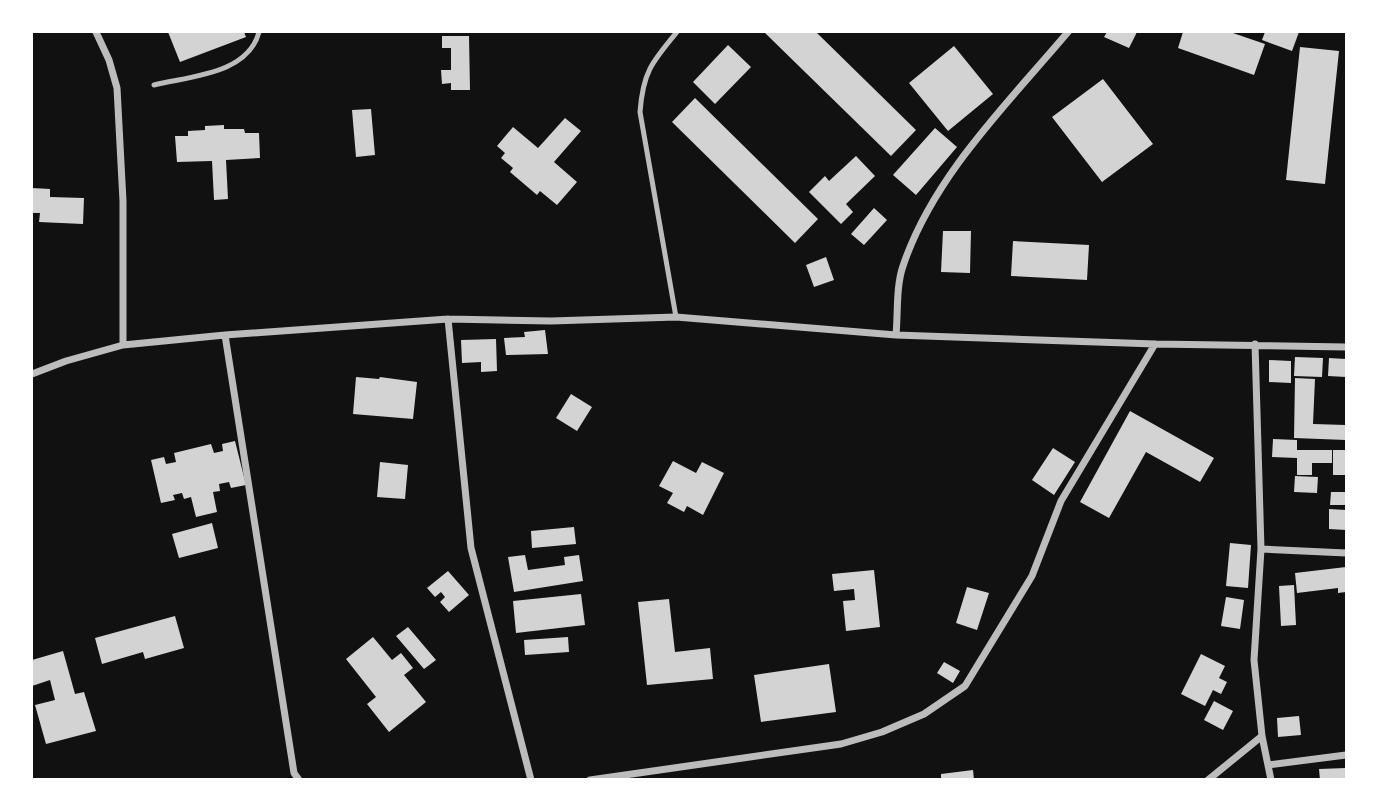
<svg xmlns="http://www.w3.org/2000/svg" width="1378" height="811" viewBox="0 0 1378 811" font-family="'Noto Serif',serif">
	<rect width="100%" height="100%" fill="#111"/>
	<path fill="#d3d3d3" d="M168 32H244L246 37 180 62Z
		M764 32H816L916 130 891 156Z
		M1107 32H1137L1129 48 1104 37Z
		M1183 32H1230L1265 44 1254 75 1178 48Z
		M1265 32H1299L1292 51 1262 40Z
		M442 36H469L470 90H451V83L442 84 441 70H451V48H442Z
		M728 45 751 67 715 104 693 82Z
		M954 46 993 94 948 131 909 83Z
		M1300 47 1339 51 1325 184 1286 180Z
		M1103 79 1153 144 1102 182 1052 117Z
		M695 98 818 219 795 243 672 122Z
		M371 109 375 155 356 157 352 110Z
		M565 118 581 131 554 162 577 182 557 205 540 191 537 195 510 172 513 168 501 158 505 153 497 146 513 127 538 148Z
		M224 125V129H244L245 133H259L260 158 226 160 228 199 214 200 212 161 177 162 175 136H188V131L205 130V126Z
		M935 128 957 147 916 195 893 175Z
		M856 156 875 176 846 204 853 212 841 224 809 192 825 176 829 181Z
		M32 188 50 189V197L84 198 83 224 39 222 40 213H32Z
		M874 208 887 220 864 245 851 234Z
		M943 231H971L970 273 941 272Z
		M1013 241 1089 245 1087 280 1011 276Z
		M826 257 834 280 814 287 806 265Z
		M545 330 548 354 506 355 504 338 525 337 524 332Z
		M496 339 497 371 481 372V362L462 363 461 340Z
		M1295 357 1323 358 1322 377 1294 376Z
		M1329 358 1346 359V377L1328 376Z
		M1269 360 1291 361V383L1269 382Z
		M356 377 379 379 380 377 417 382 413 419 353 414Z
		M1295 378 1315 379 1313 424 1346 425V440L1294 438Z
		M571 394 592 407 577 431 556 418Z
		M1130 411 1214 458 1200 482 1146 452 1109 518 1080 502Z
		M1273 439 1297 440V450H1332V463H1312V475H1297V458L1272 457Z
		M235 441 246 485 231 488 229 482 219 484 220 491 213 492 217 512 196 517 191 497 184 499 182 493 173 495 175 500 161 503 151 460 164 457 166 464 176 462 174 453 211 444 214 453 223 451 222 444Z
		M1053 448 1075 462 1054 495 1032 480Z
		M1333 450H1346V475H1333Z
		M673 461 696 473 702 462 724 473 703 515 687 506 684 512 667 503 673 493 659 486Z
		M380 462 408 465 405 499 377 497Z
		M1295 476 1318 477 1317 493 1294 492Z
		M1331 492H1346V505H1330Z
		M1329 509 1346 510V530L1329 529Z
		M212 523 218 548 179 558 172 534Z
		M574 527 576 544 532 548 531 531Z
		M1230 543 1251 545 1248 588 1226 586Z
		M525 555 528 570 565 565 564 557 579 555 583 581 514 592 508 557Z
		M1346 567V592L1338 593V588L1297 593 1295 573Z
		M874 570 880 627 846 631 843 601 855 600 854 589 834 591 832 574Z
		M448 571 469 595 449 612 440 602 445 597 441 592 435 597 427 588Z
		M1294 585 1296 625 1281 626 1279 586Z
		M967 587 989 593 977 630 956 623Z
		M581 594 585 625 516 633 513 601Z
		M1226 597 1244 600 1240 629 1221 626Z
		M669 599 675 652 710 648 713 679 647 685 638 602Z
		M175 616 184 648 145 659 143 652 102 664 95 638Z
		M408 627 436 660 424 669 396 636Z
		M373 637 392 660 401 653 413 668 404 675 426 702 389 732 367 704 376 697 346 659Z
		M568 637 569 652 525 655 524 640Z
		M63 651 75 694 84 692 96 731 46 744 35 705 55 700 50 680 32 686V660Z
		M1201 654 1225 666 1219 678 1227 682 1221 694 1213 690 1205 706 1181 694Z
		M944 662 960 671 953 683 937 673Z
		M829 664 836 712 761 722 754 675Z
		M1214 701 1233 711 1223 730 1204 720Z
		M1299 716 1301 735 1278 737 1277 718Z
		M1346 768V780H1320L1319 769Z
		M973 770 974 780H941V774Z"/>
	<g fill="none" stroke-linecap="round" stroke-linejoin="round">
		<path stroke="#bcbcbc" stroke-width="5" d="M154 85C191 76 248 74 259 32
			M676 317 640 112C643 72 652 62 677 32"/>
		<path stroke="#bcbcbc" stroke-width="7" d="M96 32 109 60 117 88 123 201V345
			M448 319 471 548 531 780
			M225 335 294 773 299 780
			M896 335C898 313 896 286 903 266 933 176 1008 103 1068 32
			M1255 344 1261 549 1254 660 1262 736 1271 780
			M32 374 66 361 123 345 225 335 448 319 551 321 676 317 896 335 1155 344 1346 347
			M1261 549 1346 553
			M1268 765 1346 755
			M590 780 841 744 882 732 924 714 965 686 1032 576 1061 501 1155 344
			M1208 780 1262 736"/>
	</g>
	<rect width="1378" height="811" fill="none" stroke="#ffffff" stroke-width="66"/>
</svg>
